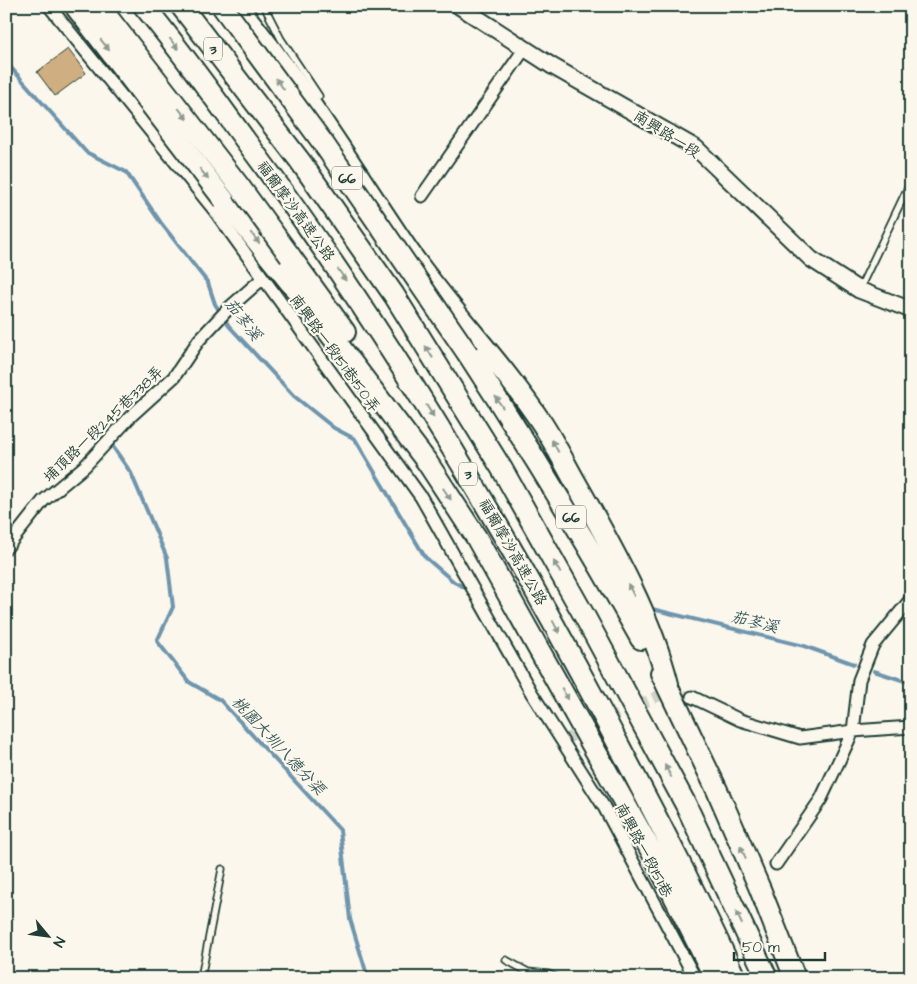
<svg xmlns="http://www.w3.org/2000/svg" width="917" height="984" viewBox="0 0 917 984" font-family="'Architects Daughter','LXGW WenKai TC',sans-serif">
	<rect width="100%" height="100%" fill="#fbf7ec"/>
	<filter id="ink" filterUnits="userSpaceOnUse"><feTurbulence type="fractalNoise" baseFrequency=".02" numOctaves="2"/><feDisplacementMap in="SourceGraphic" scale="10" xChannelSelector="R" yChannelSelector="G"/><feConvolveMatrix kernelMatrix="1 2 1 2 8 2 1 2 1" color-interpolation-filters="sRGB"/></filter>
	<g filter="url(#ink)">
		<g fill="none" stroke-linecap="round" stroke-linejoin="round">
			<path stroke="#6e95ad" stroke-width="4" d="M6 62 86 152 126 172 161 223 208 283 215 304 229 326 294 396 334 428 355 439 425 557 454 582 466 588
				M111 444 131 473 167 558 173 607 157 641 189 682 220 700 340 830 350 919 368 978
				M648 608 804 646 854 664
				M874 671 911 683"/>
		</g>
		<path fill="#cfae82" stroke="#1f3d34" d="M68 49 86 73 55 96 37 72Z"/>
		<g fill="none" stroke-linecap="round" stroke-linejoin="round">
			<path stroke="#cfd2c7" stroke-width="11" stroke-dasharray="11 5.5" stroke-linecap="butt" d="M563 740 667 692 692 697"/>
			<g stroke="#1f3d34" stroke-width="9">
				<path id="lane" d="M264 6 281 39 319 96
					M859 290 911 181
					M506 960 528 972 548 974 558 978
					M201 978 222 869"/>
			</g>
			<g stroke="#1f3d34" stroke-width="15">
				<path id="street" d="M49 6 215 211 421 497 531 692 604 807 695 978
					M422 196 525 48
					M6 548 43 501 85 466 131 416 174 377 199 340 229 308 262 279
					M692 697 740 720 800 738 853 731 859 680 873 645 911 599
					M776 864 821 799 853 731 911 727"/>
			</g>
			<g stroke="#1f3d34" stroke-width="19">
				<path id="secondary" d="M459 6 552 66 696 148 811 259 859 290 911 310"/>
			</g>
			<g stroke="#1f3d34" stroke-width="24">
				<path id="highway" d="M144 6C183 53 218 103 254 152 387 331 500 521 604 717 649 803 695 889 735 978
					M181 6 300 161 394 295 502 469 585 617 686 805 767 978
					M237 6C301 84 353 169 409 252 451 312 503 364 543 425 557 447 568 470 581 492 615 553 651 617 668 684
					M224 200 309 306 427 462 476 537 653 854 715 978
					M290 256 345 332
					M468 354C529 447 587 542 641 639
					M661 673 717 790 760 889 795 978"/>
			</g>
			<use href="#lane" stroke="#fbf7ec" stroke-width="5.5"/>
			<use href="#street" stroke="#fbf7ec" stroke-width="11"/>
			<use href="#secondary" stroke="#fbf7ec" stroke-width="15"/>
			<use href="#highway" stroke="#fbf7ec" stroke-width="20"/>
			<g stroke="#1f3d34" stroke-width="24" stroke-linecap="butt">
				<path id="highway-bridge" d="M75 6 224 200
					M99 6 239 186 290 256
					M222 6 323 143 468 354"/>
			</g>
			<use href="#highway-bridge" stroke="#fbf7ec" stroke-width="20"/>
		</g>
		<defs><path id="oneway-solid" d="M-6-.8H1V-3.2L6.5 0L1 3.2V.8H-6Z" transform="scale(1.25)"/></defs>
		<g fill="#8d9a90">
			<use href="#oneway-solid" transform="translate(174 44) rotate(53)"/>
			<use href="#oneway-solid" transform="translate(105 45) rotate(52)"/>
			<use href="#oneway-solid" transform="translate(280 84) rotate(-126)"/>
			<use href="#oneway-solid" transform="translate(183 114) rotate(52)"/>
			<use href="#oneway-solid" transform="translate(204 174) rotate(52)"/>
			<use href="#oneway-solid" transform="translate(255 238) rotate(51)"/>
			<use href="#oneway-solid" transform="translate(342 275) rotate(56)"/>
			<use href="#oneway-solid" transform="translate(429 352) rotate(-122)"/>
			<use href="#oneway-solid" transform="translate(499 402) rotate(-123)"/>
			<use href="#oneway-solid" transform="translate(430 411) rotate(58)"/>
			<use href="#oneway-solid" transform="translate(555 446) rotate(-119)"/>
			<use href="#oneway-solid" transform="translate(447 494) rotate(56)"/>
			<use href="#oneway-solid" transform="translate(557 567) rotate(-119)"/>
			<use href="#oneway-solid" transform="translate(631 590) rotate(-117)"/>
			<use href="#oneway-solid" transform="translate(556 627) rotate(62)"/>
			<use href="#oneway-solid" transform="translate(565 694) rotate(61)"/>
			<use href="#oneway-solid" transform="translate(668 771) rotate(-118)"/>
			<use href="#oneway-solid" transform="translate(743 852) rotate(-114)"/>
			<use href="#oneway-solid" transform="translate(739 918) rotate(-115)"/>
		</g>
	</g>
	<g text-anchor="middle" stroke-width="4.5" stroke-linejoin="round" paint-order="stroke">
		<g fill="#fbf7ec" stroke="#61756b" stroke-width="1">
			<rect x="204" y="37.5" width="18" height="23" rx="4"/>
			<rect x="332" y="166.5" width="30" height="23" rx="4"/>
			<rect x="459" y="462.5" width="18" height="23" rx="4"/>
			<rect x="556" y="505.5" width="30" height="23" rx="4"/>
		</g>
		<g font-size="14" font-weight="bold" fill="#1f3d34">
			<text x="213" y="54">3</text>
			<text x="347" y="183">66</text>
			<text x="468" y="479">3</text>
			<text x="571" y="522">66</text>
		</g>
		<g font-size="15" fill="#1f3d34" stroke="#fbf7ec">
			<text transform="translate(667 134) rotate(32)" y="5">南興路一段</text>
			<text transform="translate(296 211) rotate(54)" y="5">福爾摩沙高速公路</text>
			<text transform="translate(335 353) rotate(54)" y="5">南興路一段151巷150弄</text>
			<text transform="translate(103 424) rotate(-44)" y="5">埔頂路一段245巷338弄</text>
			<text transform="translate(513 552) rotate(60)" y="5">福爾摩沙高速公路</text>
			<text transform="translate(644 850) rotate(62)" y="5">南興路一段151巷</text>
		</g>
		<g font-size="16" font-style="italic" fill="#395a5c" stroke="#fbf7ec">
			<text transform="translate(244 319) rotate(52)" y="6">茄苳溪</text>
			<text transform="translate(755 621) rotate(14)" y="6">茄苳溪</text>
			<text transform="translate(279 745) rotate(47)" y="6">桃園大圳八德分渠</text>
		</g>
	</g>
	<rect width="917" height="984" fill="none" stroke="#fbf7ec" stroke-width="25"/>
	<rect x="12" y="12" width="892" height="959" fill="none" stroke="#1f3d34" stroke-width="2" filter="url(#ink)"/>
	<g transform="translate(48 936) rotate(119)" stroke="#fbf7ec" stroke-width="4" paint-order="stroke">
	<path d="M0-4L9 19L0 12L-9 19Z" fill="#1f3d34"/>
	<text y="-8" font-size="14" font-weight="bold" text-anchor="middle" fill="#1f3d34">N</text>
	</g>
	<path d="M734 952v8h91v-8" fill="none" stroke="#1f3d34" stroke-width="2.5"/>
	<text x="742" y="952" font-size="15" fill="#1f3d34" stroke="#fbf7ec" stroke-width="4" paint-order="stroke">50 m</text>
</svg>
